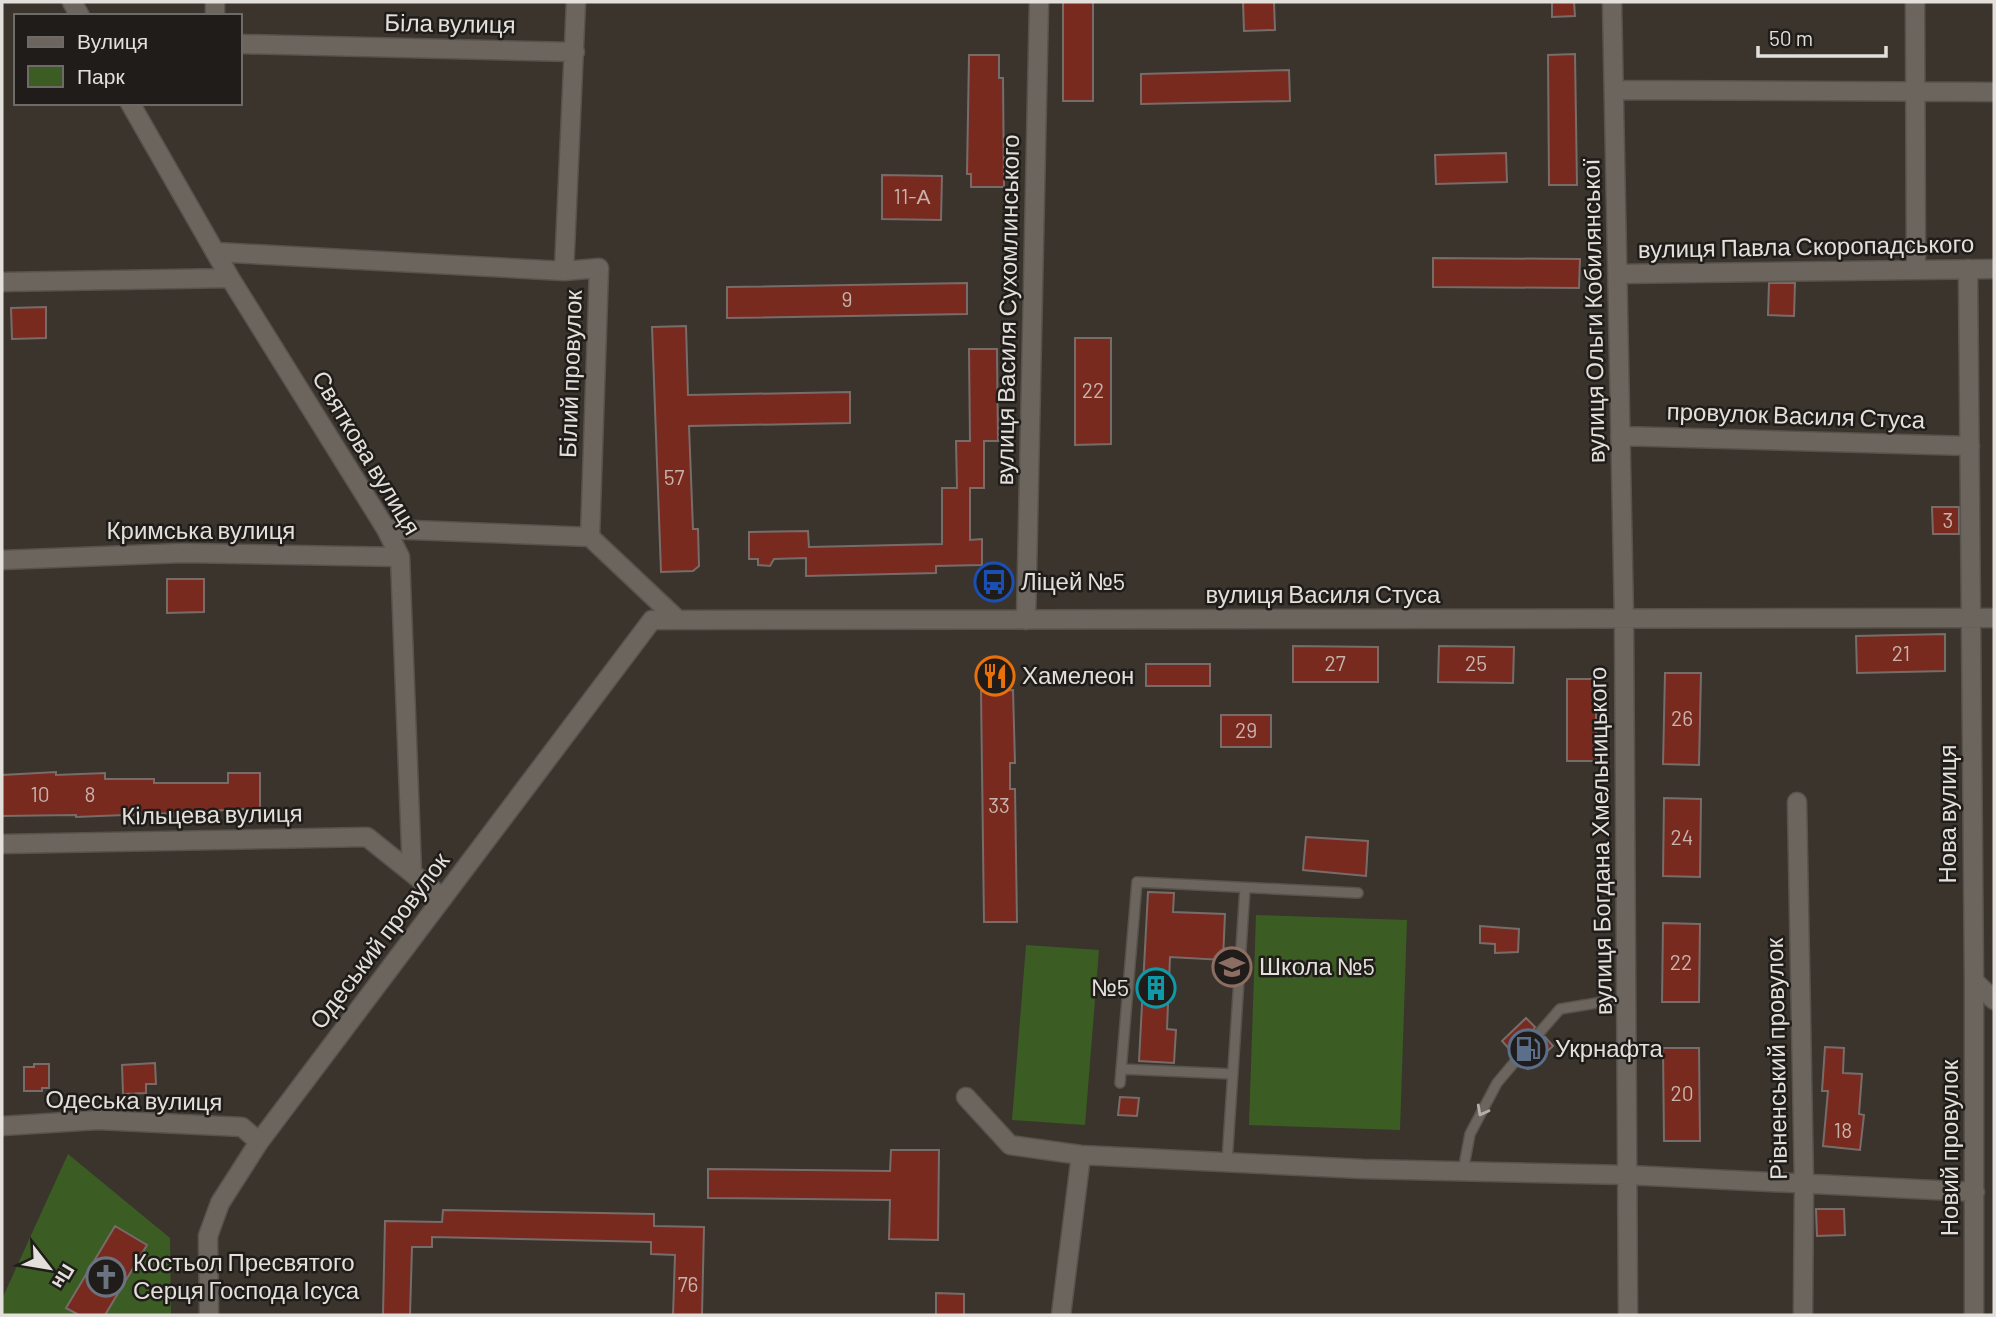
<svg xmlns="http://www.w3.org/2000/svg" width="1996" height="1317" viewBox="0 0 1996 1317" font-family="Barlow,sans-serif">
	<rect width="100%" height="100%" fill="#3a342d"/>
	<path fill="#3b5d23" d="M1256 915 1407 920 1400 1130 1249 1125Z
		M1026 945 1099 950 1085 1125 1012 1120Z
		M68 1154 170 1238 171 1315H2V1299Z"/>
	<path fill="#792a1f" stroke="#776c6a" stroke-width="2" d="M1063 2H1093V101H1063Z
		M1243 2H1274L1275 30 1244 31Z
		M1552 2H1574L1575 16 1552 17Z
		M1575 54 1577 185H1549L1548 55Z
		M969 55H999V78H1003L1004 187H971V174H967Z
		M1289 70 1290 101 1141 104V74Z
		M1506 153 1507 182 1436 184 1435 155Z
		M882 175 942 176 941 220 882 219Z
		M1433 258 1580 259 1579 288 1433 287Z
		M967 283V314L727 318V287Z
		M1769 283H1795L1794 316 1768 315Z
		M46 307V338L12 339 11 308Z
		M686 326 688 395 850 392V423L689 426 693 529H698L699 566 693 571 661 572 652 327Z
		M1075 338H1111V444L1075 445Z
		M969 349H997L998 441H984V488H970V540L982 539V565L936 566V573L806 576V558L774 559 770 566 758 565V559H749V532L808 531 809 547 942 544V488H957L956 441H970Z
		M1932 507H1959V534H1933Z
		M167 579H204V612L167 613Z
		M1945 634V671L1857 673 1856 636Z
		M1293 646 1378 647V682H1293Z
		M1439 646 1514 647 1513 683 1438 682Z
		M1146 664H1210V686H1146Z
		M1665 673H1701L1699 765 1663 764Z
		M1567 679H1596V761H1567Z
		M1013 690 1015 763H1010V789H1015L1017 922H984L981 691Z
		M1221 715H1271V747H1221Z
		M56 772V775L105 773V779H154V783H228V773H260V808L209 811 210 815 174 817V813L76 817V815L2 816V775Z
		M1664 798 1701 799 1700 877 1663 876Z
		M1306 837 1368 841 1366 876 1303 870Z
		M1148 892 1174 893 1173 912 1225 914 1223 960 1170 957 1167 1029 1176 1030 1174 1063 1139 1061Z
		M1663 923 1700 924 1699 1002H1662Z
		M1480 926 1519 929 1518 952 1495 953V944L1480 943Z
		M1526 1018 1535 1027 1533 1031 1535 1037 1539 1039 1545 1037 1553 1046 1528 1069 1523 1063 1525 1059 1523 1053 1519 1051 1513 1053 1502 1041Z
		M1825 1047 1844 1048 1843 1073 1862 1074 1859 1114 1864 1115 1860 1150 1823 1146 1828 1091H1822Z
		M1663 1048H1699L1700 1141H1664Z
		M155 1063 156 1084H146V1093L123 1094 122 1065Z
		M34 1064H49V1088H42V1091H24V1067H34Z
		M1120 1097 1139 1098 1137 1116 1118 1115Z
		M891 1150H939L938 1240 889 1239 890 1200 708 1198V1169L890 1171Z
		M1816 1209H1844L1845 1235 1817 1236Z
		M443 1210 654 1214V1226L704 1227 702 1315H673L675 1255 651 1254V1242L432 1237V1247H412L410 1315H383L385 1221 442 1222Z
		M115 1226 147 1245 105 1315H79L66 1308Z
		M936 1293 964 1294V1315H936Z"/>
	<g fill="none" stroke-linecap="round" stroke-linejoin="round">
		<g stroke="#57524c" stroke-width="12">
			<path id="lane" d="M1540 1032 1560 1009 1627 998
				M1121 1069 1233 1074
				M1120 1083 1137 882 1358 893
				M1227 1162 1245 888
				M1463 1171 1470 1134 1497 1083 1518 1058"/>
		</g>
		<g stroke="#57524c" stroke-width="21">
			<path id="street" d="M72 2 80 16
				M1612 2 1624 619 1628 1315
				M1915 2 1916 270
				M215 16V2
				M240 44 575 52
				M1614 90 1994 92
				M130 103 230 278 386 529 400 557 412 873 443 898
				M215 252 564 271 599 268 590 537
				M1968 269 1974 981 1994 1000
				M564 271 576 2
				M1618 274 1994 269
				M2 282 230 278
				M1620 436 1970 446
				M386 529 590 537
				M590 537 678 620
				M2 560 182 553 400 557
				M1026 620 1039 2
				M1797 802 1804 1184 1803 1315
				M2 844 367 837 412 873
				M966 1097 1010 1145 1081 1155 1363 1169 1628 1175 1975 1192
				M2 1126 98 1120 242 1127 259 1142
				M209 1315 208 1236 220 1203 259 1142 652 620 1994 618
				M1061 1315 1081 1155
				M1974 1315V981"/>
		</g>
		<use href="#lane" stroke="#6c655e" stroke-width="9"/>
		<use href="#street" stroke="#6c655e" stroke-width="18"/>
	</g>
	<defs><path id="oneway-chevron" d="M-2-3.5L2.5 0L-2 3.5" fill="none" stroke-width="1.6" stroke-linecap="round" stroke-linejoin="round" transform="scale(1.75)"/></defs>
	<use stroke="#b3aea9" href="#oneway-chevron" transform="translate(1482 1111) rotate(118)"/>
	<defs>
		<g id="bus-ring" transform="scale(2.0125)"><circle r="9.5" fill="#1f1c19" stroke="#1a4fb4" stroke-width="1.5"/><path d="M-5-6H5V4H4V6H2V4H-2V6H-4V4H-5ZM-3.5-4V0h7V-4ZM-3.5 1.2v1.5H-2V1.2ZM2 1.2v1.5H3.5V1.2Z" fill="#1a4fb4"/></g>
		<g id="restaurant-ring" transform="scale(2.0125)"><circle r="9.5" fill="#1f1c19" stroke="#e8710a" stroke-width="1.5"/><path d="M-5-6h1v4h1v-4h1v4h1v-4h1v5L-1.5 .5V6h-2V.5L-5-1ZM5-6V6H3V1.5H1.5Q1.5-4 5-6Z" fill="#e8710a"/></g>
		<g id="school-ring" transform="scale(2.0125)"><circle r="9.5" fill="#1f1c19" stroke="#8d6e63" stroke-width="1.5"/><path d="M0-5L7-2L0 1L-7-2ZM-4 1L0 2.5L4 1V4Q0 6-4 4Z" fill="#8d6e63"/></g>
		<g id="building-ring" transform="scale(2.0125)"><circle r="9.5" fill="#1f1c19" stroke="#0f9aa8" stroke-width="1.5"/><path d="M-4-6H4V6H1V3H-1V6H-4ZM-2.5-4.3h1.7v1.8h-1.7ZM.8-4.3h1.7v1.8H.8ZM-2.5-1h1.7V.8h-1.7ZM.8-1h1.7V.8H.8Z" fill="#0f9aa8"/></g>
		<g id="fuel-ring" transform="scale(2.0125)"><circle r="9.5" fill="#1f1c19" stroke="#5c6f8a" stroke-width="1.5"/><path d="M-5.5-6h7V0h2V4h1.3V-2.5L3-4.5l.8-.8L6-3V5H2.5V1h-1V6h-7ZM-4.2-4.7v3.2H.2V-4.7Z" fill="#5c6f8a"/></g>
		<g id="church-ring" transform="scale(2.0125)"><circle r="9.5" fill="#1f1c19" stroke="#6b7280" stroke-width="1.5"/><path d="M-1.2-6h2.4v3.5h3.3v2.4h-3.3V6h-2.4V-.1h-3.3v-2.4h3.3Z" fill="#6b7280"/></g>
	</defs>
	<g fill-rule="evenodd">
		<use href="#bus-ring" x="994" y="582"/>
		<use href="#restaurant-ring" x="995" y="676"/>
		<use href="#school-ring" x="1232" y="967"/>
		<use href="#building-ring" x="1156" y="988"/>
		<use href="#fuel-ring" x="1528" y="1049"/>
		<use href="#church-ring" x="106" y="1277"/>
	</g>
	<g text-anchor="middle" stroke-width="5" stroke-linejoin="round" paint-order="stroke">
		<g font-size="21" fill="#c8b2ac">
			<text x="912" y="204">11-А</text>
			<text x="847" y="307">9</text>
			<text x="1093" y="398">22</text>
			<text x="674" y="485">57</text>
			<text x="1948" y="528">3</text>
			<text x="1901" y="661">21</text>
			<text x="1335" y="671">27</text>
			<text x="1476" y="671">25</text>
			<text x="1682" y="726">26</text>
			<text x="1246" y="738">29</text>
			<text x="40" y="802">10</text>
			<text x="90" y="802">8</text>
			<text x="999" y="813">33</text>
			<text x="1682" y="845">24</text>
			<text x="1681" y="970">22</text>
			<text x="1682" y="1101">20</text>
			<text x="1843" y="1138">18</text>
			<text x="688" y="1292">76</text>
		</g>
		<g font-size="24" fill="#e3dfdb" stroke="#1f1c19">
			<text transform="translate(450 24) rotate(1)" y="8">Біла вулиця</text>
			<text transform="translate(1806 247) rotate(-1)" y="8">вулиця Павла Скоропадського</text>
			<text transform="translate(1008 310) rotate(-89)" y="8">вулиця Василя Сухомлинського</text>
			<text transform="translate(1594 311) rotate(-91)" y="8">вулиця Ольги Кобилянської</text>
			<text transform="translate(571 374) rotate(-88)" y="8">Білий провулок</text>
			<text transform="translate(1796 416) rotate(2)" y="8">провулок Василя Стуса</text>
			<text transform="translate(366 453) rotate(59)" y="8">Святкова вулиця</text>
			<text x="201" y="539">Кримська вулиця</text>
			<text x="1323" y="603">вулиця Василя Стуса</text>
			<text transform="translate(1948 814) rotate(-90)" y="8">Нова вулиця</text>
			<text transform="translate(212 815) rotate(-1)" y="8">Кільцева вулиця</text>
			<text transform="translate(1601 841) rotate(-91)" y="8">вулиця Богдана Хмельницького</text>
			<text transform="translate(380 941) rotate(-53)" y="8">Одеський провулок</text>
			<text transform="translate(1777 1059) rotate(-91)" y="8">Рівненський провулок</text>
			<text transform="translate(134 1101) rotate(1)" y="8">Одеська вулиця</text>
			<text transform="translate(1950 1148) rotate(-90)" y="8">Новий провулок</text>
		</g>
		<g font-size="24" fill="#e3dfdb" stroke="#1f1c19" text-anchor="start">
			<text x="1021" y="590">Ліцей №5</text>
			<text x="1022" y="684">Хамелеон</text>
			<text x="1259" y="975">Школа №5</text>
			<text x="1129" y="996" text-anchor="end">№5</text>
			<text x="1555" y="1057">Укрнафта</text>
			<text x="133" y="1271">Костьол Пресвятого<tspan x="133" dy="28">Серця Господа Ісуса</tspan></text>
		</g>
	</g>
	<rect width="1996" height="1317" fill="none" stroke="#e3dfdb" stroke-width="7"/>
	<rect x="14" y="14" width="228" height="91" fill="#1f1c19" stroke="#6d6a67" stroke-width="2"/>
	<rect x="28" y="37" width="35" height="10" fill="#6c655e" stroke="#6d6a67" stroke-width="2"/>
	<text x="77" y="49" font-size="21" fill="#e3dfdb">Вулиця</text>
	<rect x="28" y="66" width="35" height="21" fill="#3b5d23" stroke="#6d6a67" stroke-width="2"/>
	<text x="77" y="84" font-size="21" fill="#e3dfdb">Парк</text>
	<g transform="translate(49 1268) rotate(121)" stroke="#1f1c19" stroke-width="5" paint-order="stroke">
	<path d="M0-5L12 26L0 18L-12 26Z" fill="#e3dfdb"/>
	<text y="-10" font-size="19" font-weight="bold" text-anchor="middle" fill="#e3dfdb">Пн</text>
	</g>
	<path d="M1758 46v10h128v-10" fill="none" stroke="#e3dfdb" stroke-width="3.5"/>
	<text x="1769" y="46" font-size="21" fill="#e3dfdb" stroke="#1f1c19" stroke-width="5" paint-order="stroke">50 m</text>
</svg>
